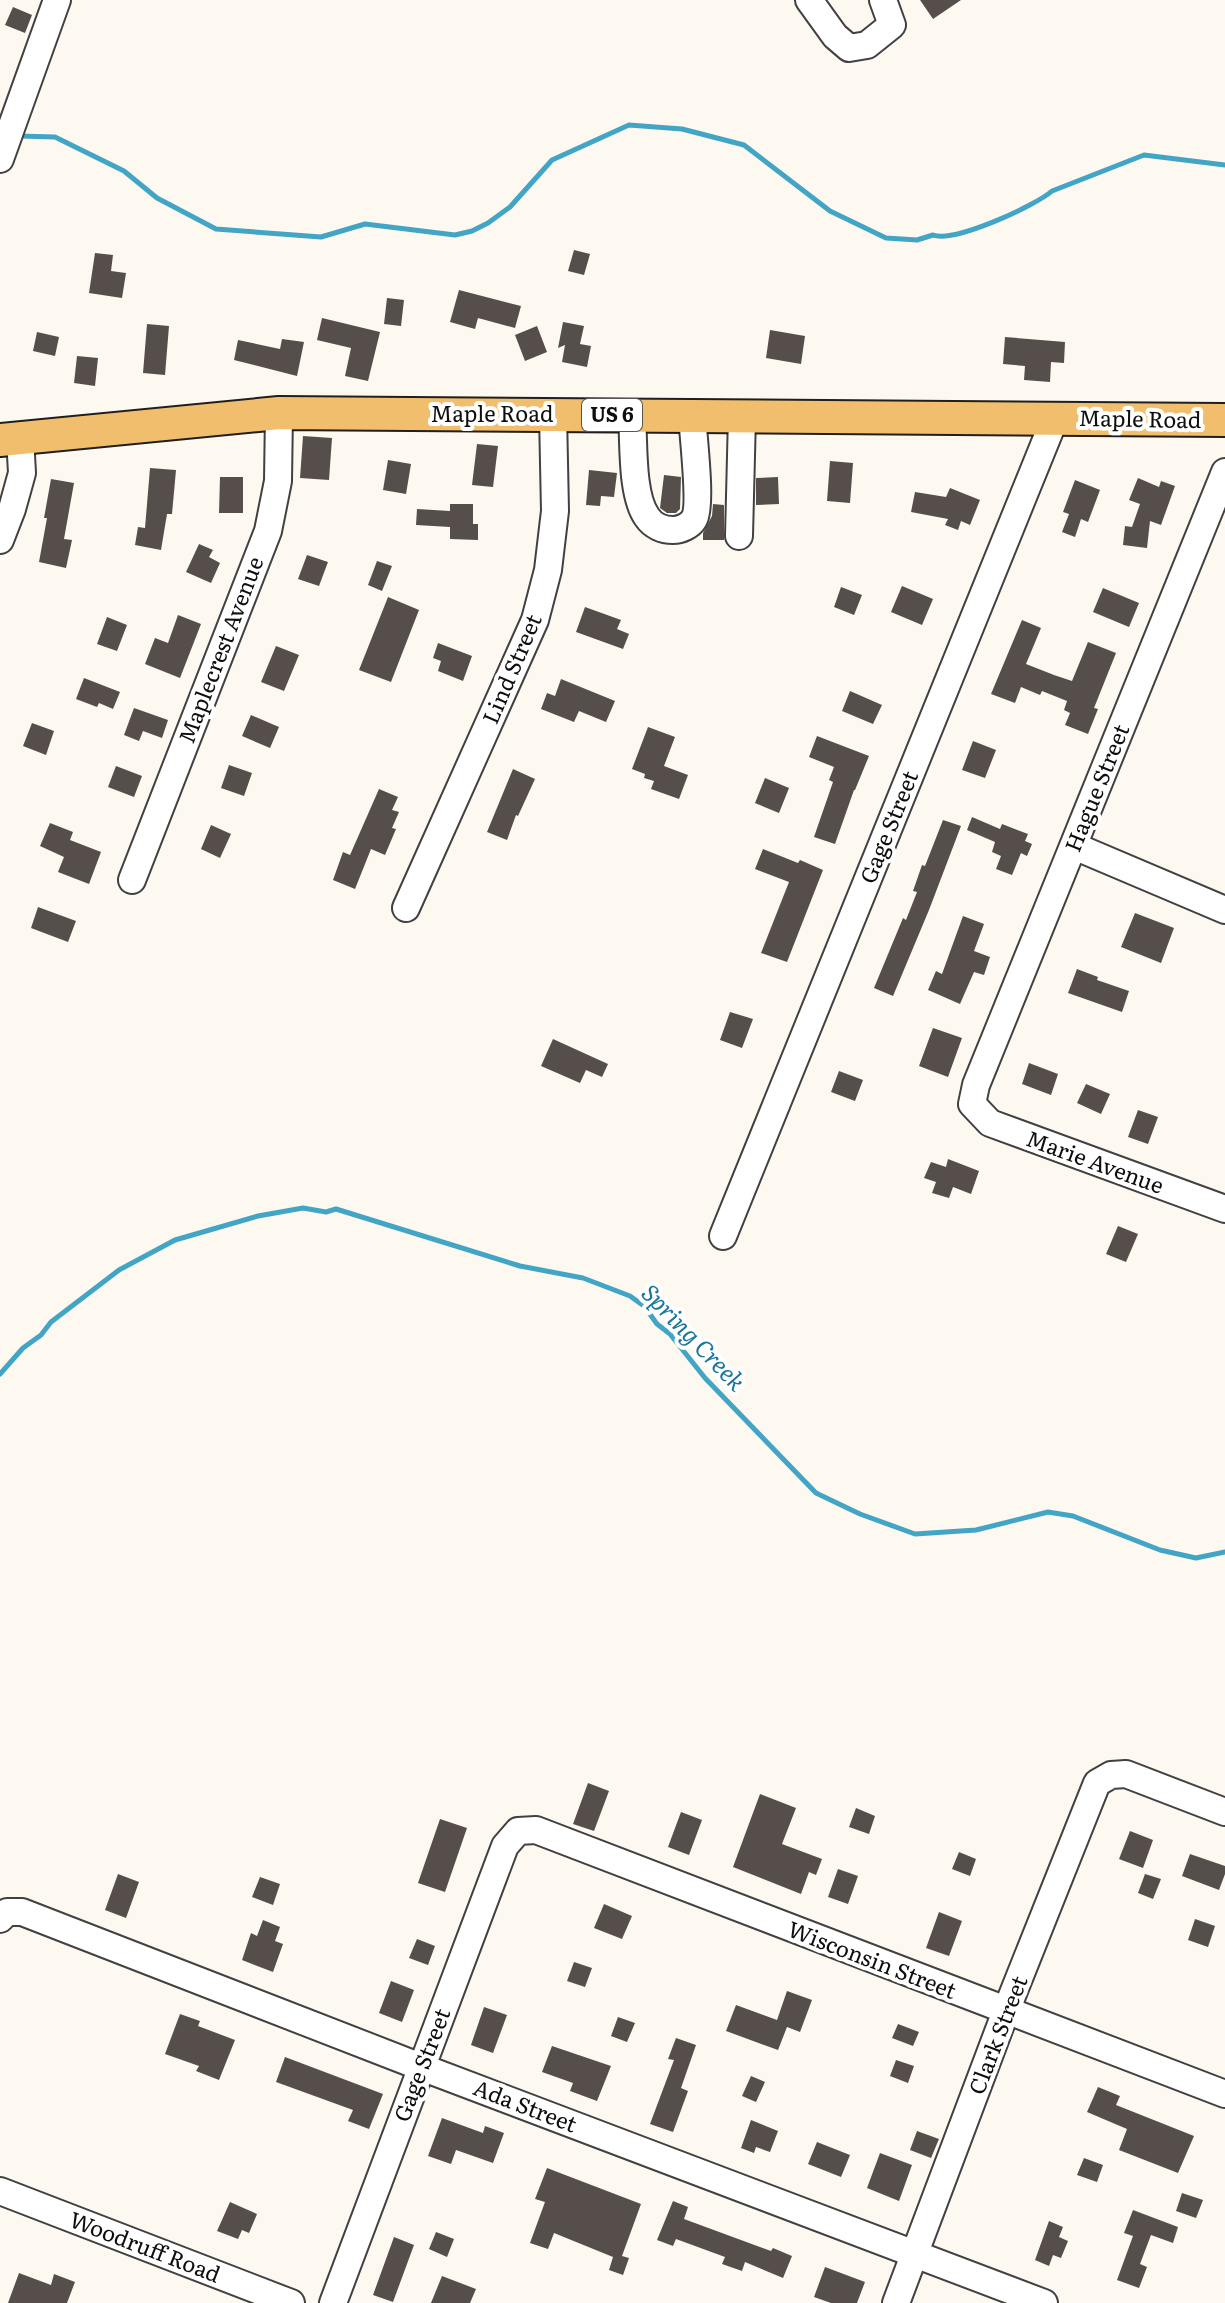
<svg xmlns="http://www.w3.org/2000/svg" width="1225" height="2303" viewBox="0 0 1225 2303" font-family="Literata,serif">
	<rect width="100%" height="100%" fill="#fef9f0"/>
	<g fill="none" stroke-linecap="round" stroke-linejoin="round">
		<path stroke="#42a5c6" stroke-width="5" d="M19 136 55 137 124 171 157 198 216 229 321 237 365 224 455 235 472 231 488 223 510 207 552 160 629 125 682 129 744 145 830 211 886 238 917 240 933 235C954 243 1035 206 1052 191L1144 155 1225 165
			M0 1374 23 1348 41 1335 51 1322 119 1270 175 1240 258 1216 303 1208 326 1212 336 1209 520 1266 583 1278 630 1296 644 1306 657 1324 670 1334 705 1378 816 1493 860 1514 915 1534 976 1530 1048 1512 1073 1516 1160 1550 1196 1558 1225 1552"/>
	</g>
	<path fill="#564e4b" d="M920 0H961L933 19Z
		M13 7 32 15 25 33 5 25Z
		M574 250 590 254 584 275 568 271Z
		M95 253 113 255 111 271 126 273 122 298 89 293Z
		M459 290 521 306 515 328 478 318 475 329 450 322Z
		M387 298 404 300 401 326 384 324Z
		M322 318 380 332 368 381 345 376 351 348 317 340Z
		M563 322 584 326 580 344 591 346 587 367 562 362 565 345 558 348Z
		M147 324 169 326 165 375 143 373Z
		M537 326 547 352 525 361 515 335Z
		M770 330 805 336 801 364 766 358Z
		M37 332 59 337 55 356 33 351Z
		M1005 337 1065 342 1064 363 1051 362 1050 382 1024 380 1025 366 1003 364Z
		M282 339 304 342 297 376 234 360 238 340 280 349Z
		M77 356 98 358 95 386 74 383Z
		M303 436 332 438 329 480 300 478Z
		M477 444 498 446 493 487 472 485Z
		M388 460 411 464 406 494 383 490Z
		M830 461 853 463 850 503 827 501Z
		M150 468 176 470 172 514H167L161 550 135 545 138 527 145 528Z
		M589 470 617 473 614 497 601 496 600 506 586 505Z
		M664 475 681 477 680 509 676 513H667L660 508Z
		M220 477H243V513H219Z
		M778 477 779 504 756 505V478Z
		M1138 478 1159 487 1161 481 1175 486 1161 525 1150 521 1147 548 1123 545 1125 526 1132 527 1140 504 1129 500Z
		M51 479 74 483 64 539 72 540 66 568 39 562 47 518H44Z
		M1075 480 1100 490 1088 522 1081 519 1075 537 1062 532 1069 514 1063 512Z
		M950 488 980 500 970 525 961 521 958 530 945 525 948 519 911 512 915 492 946 497Z
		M450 504H473V524H478V540L450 539V527L416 525 417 509 450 511Z
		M713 504 724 505V540H703V533L712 516Z
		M199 544 213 550 209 557 220 563 211 583 186 572Z
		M307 555 328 562 319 586 298 579Z
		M377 561 392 566 382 591 368 585Z
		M902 586 933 599 922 625 891 612Z
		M841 587 862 595 854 615 834 607Z
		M1103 588 1139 603 1129 627 1093 612Z
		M388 597 419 610 391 682 359 670Z
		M585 607 621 620 617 629 629 634 623 649 576 632Z
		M178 615 201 624 180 678 145 664 155 638 168 643Z
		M107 617 127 625 117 651 97 644Z
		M1022 620 1041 628 1026 664 1054 675 1072 681 1088 642 1116 653 1094 708 1098 709 1088 734 1065 725 1070 713 1064 710 1067 701 1042 691 1040 695 1021 687 1015 703 991 694Z
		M438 643 472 656 463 681 438 671 441 661 433 658Z
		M276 646 299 655 284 691 261 682Z
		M84 678 120 692 113 709 99 703 97 707 76 699Z
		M561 679 615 701 606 722 579 711 574 722 541 709 547 693 555 696Z
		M850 691 882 705 873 724 842 711Z
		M134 708 168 720 162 738 143 731 139 741 124 735Z
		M251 715 279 727 270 748 242 736Z
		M32 723 54 731 46 755 23 746Z
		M648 727 675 737 664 766 688 775 679 799 651 789 654 781 644 778 645 774 632 769Z
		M817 736 869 756 855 790H854L835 844 814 837 833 782 829 780 834 767 809 757Z
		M973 741 996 750 985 778 962 770Z
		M229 765 252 773 244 796 221 788Z
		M116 766 142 776 134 797 108 787Z
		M513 769 535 779 518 816 516 815 507 840 487 832Z
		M765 778 789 788 779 813 755 803Z
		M379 789 398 797 392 810 399 812 392 828 396 829 385 855 371 849 355 889 333 880 343 852 350 855Z
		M972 817 1000 829 1002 824 1028 834 1025 841 1032 844 1027 856 1021 853 1012 875 996 869 1001 856 992 852 995 842 967 830Z
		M943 820 961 826 929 910 893 996 874 988 903 918 906 920 917 892 913 891 922 865 925 866Z
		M50 823 73 832 70 840 101 852 89 884 58 872 64 857 40 846Z
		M211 825 231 834 220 858 201 849Z
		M763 849 798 863 800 860 823 870 787 962 761 953 789 882 755 869Z
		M38 907 76 921 68 942 31 928Z
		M1135 913 1174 928 1161 963 1121 947Z
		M963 916 984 924 974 951 990 957 984 975 974 972 960 1004 928 990 936 971 942 974Z
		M1077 969 1098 977 1097 980 1129 991 1122 1012 1068 993Z
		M730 1012 753 1019 742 1048 720 1040Z
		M933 1028 962 1038 948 1077 919 1066Z
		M553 1039 608 1064 602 1077 586 1070 580 1083 541 1066Z
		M1029 1063 1058 1074 1051 1095 1022 1084Z
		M839 1071 863 1080 855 1101 831 1092Z
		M1086 1084 1110 1094 1101 1114 1077 1103Z
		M1138 1110 1158 1117 1148 1144 1128 1137Z
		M948 1159 979 1171 971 1194 953 1187 949 1198 932 1193 936 1182 924 1178 931 1162 946 1167Z
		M1118 1226 1138 1234 1126 1262 1106 1254Z
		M588 1783 609 1791 594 1831 573 1824Z
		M760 1794 796 1808 782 1844 822 1859 816 1875 809 1872 801 1894 733 1867Z
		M856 1808 875 1816 869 1834 849 1827Z
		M681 1812 702 1820 689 1855 668 1847Z
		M440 1819 467 1828 445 1892 418 1883Z
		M1130 1831 1153 1840 1143 1868 1119 1859Z
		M959 1852 976 1859 970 1876 952 1869Z
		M1190 1854 1225 1866V1874L1219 1890 1182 1876Z
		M838 1869 858 1876 848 1904 828 1897Z
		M118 1874 139 1882 126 1918 105 1910Z
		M1145 1874 1161 1879 1153 1899 1138 1893Z
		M260 1877 280 1884 273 1905 252 1897Z
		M604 1904 632 1916 622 1939 594 1928Z
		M939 1912 962 1921 949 1956 926 1948Z
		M1195 1919 1215 1926 1208 1947 1188 1940Z
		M263 1920 280 1927 275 1941 283 1944 273 1972 242 1960 251 1933 257 1936Z
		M417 1939 435 1946 428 1965 409 1958Z
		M574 1962 592 1968 585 1987 567 1981Z
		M391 1981 414 1990 402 2022 379 2013Z
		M787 1991 812 2000 800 2032 787 2027 778 2050 726 2031 736 2005 777 2020Z
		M484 2007 507 2015 493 2053 471 2045Z
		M180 2014 200 2021 198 2026 235 2040 219 2080 196 2071 199 2066 165 2054Z
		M618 2017 635 2023 627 2042 611 2036Z
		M898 2024 919 2032 913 2046 892 2038Z
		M676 2038 696 2045 681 2088 688 2091 673 2132 650 2124 674 2060 668 2059Z
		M552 2046 611 2066 597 2101 570 2091 573 2083 542 2072Z
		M285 2057 383 2094 369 2129 348 2121 353 2110 276 2082Z
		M896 2060 914 2066 908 2083 890 2076Z
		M751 2076 765 2082 756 2102 742 2096Z
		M1098 2087 1120 2096 1116 2105 1194 2136 1178 2173 1119 2150 1127 2129 1087 2112Z
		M442 2118 483 2133 485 2126 504 2133 493 2163 456 2150 451 2164 428 2156Z
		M751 2120 778 2131 770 2152 756 2147 754 2153 741 2148Z
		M917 2131 939 2139 931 2158 910 2150Z
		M817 2142 850 2155 841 2177 808 2164Z
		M880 2153 912 2165 899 2201 867 2188Z
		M1084 2158 1103 2165 1097 2182 1077 2175Z
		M547 2168 641 2204 622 2256 629 2258 623 2275 609 2270 613 2257 554 2233 548 2249 530 2243 545 2202 535 2199Z
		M1182 2193 1203 2200 1196 2218 1176 2211Z
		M673 2201 688 2207 684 2219 771 2251 773 2248 792 2256 783 2278 745 2262 742 2271 722 2264 725 2257 676 2239 673 2246 657 2240Z
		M230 2202 257 2214 249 2233 242 2230 238 2239 217 2231Z
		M1133 2210 1178 2227 1173 2243 1151 2235 1140 2264 1147 2267 1139 2288 1117 2280 1133 2236 1124 2233Z
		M1049 2221 1063 2227 1059 2237 1068 2241 1061 2258 1053 2255 1049 2266 1035 2260Z
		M436 2232 454 2239 447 2257 429 2249Z
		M394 2237 414 2245 393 2302 373 2295Z
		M825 2267 865 2282 857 2303H831L814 2297Z
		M19 2273 51 2285 54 2274 75 2282 67 2303H8Z
		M442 2276 476 2289 470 2303H431Z"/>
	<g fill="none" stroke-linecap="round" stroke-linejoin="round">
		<g stroke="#414141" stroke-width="30">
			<path id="minor" d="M809 0 835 36 849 48 867 45 892 25 883 0
				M0 159 57 0
				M632 415C634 442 631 495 647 517 653 526 663 530 673 530 680 530 690 526 694 519 702 506 693 434 692 415
				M1225 472 976 1085 972 1104 990 1123 1225 1209
				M739 536 742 416
				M0 540 12 509 22 473 20 437
				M1074 846 1225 910
				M132 880 268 531 278 481 279 413
				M406 908 535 620 548 570 555 511 553 414
				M723 1236 1055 418
				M0 1919 7 1912H22L421 2067 1044 2303
				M0 2191 291 2303
				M333 2303 505 1846 518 1831 536 1830 1225 2094
				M896 2303 1006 2011 1097 1783 1111 1775 1126 1774 1225 1812"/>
		</g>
		<g stroke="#1f1f1f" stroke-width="36">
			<path id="major" d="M0 440 279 413 1225 420"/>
		</g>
		<use href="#minor" stroke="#fff" stroke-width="26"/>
		<use href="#major" stroke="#f1be6d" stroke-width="32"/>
	</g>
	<g text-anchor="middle" stroke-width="8" stroke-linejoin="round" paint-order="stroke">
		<rect fill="#fff" stroke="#565656" stroke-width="2" x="582" y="399" width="60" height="32" rx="6"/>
		<g font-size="20" font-weight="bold" fill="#0e0e0e">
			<text x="612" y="422">US 6</text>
		</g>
		<g font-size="22" fill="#0e0e0e" stroke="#fff">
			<text x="492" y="422">Maple Road</text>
			<text transform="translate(1140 419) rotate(1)" y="8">Maple Road</text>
			<text transform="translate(221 650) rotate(-69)" y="8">Maplecrest Avenue</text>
			<text transform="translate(512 669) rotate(-67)" y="8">Lind Street</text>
			<text transform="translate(1097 788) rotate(-68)" y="8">Hague Street</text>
			<text transform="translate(889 827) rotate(-68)" y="8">Gage Street</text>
			<text transform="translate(1095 1162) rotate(20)" y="8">Marie Avenue</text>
			<text transform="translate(872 1960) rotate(21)" y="8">Wisconsin Street</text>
			<text transform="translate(998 2035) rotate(-69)" y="8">Clark Street</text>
			<text transform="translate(422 2065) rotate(-69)" y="8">Gage Street</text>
			<text transform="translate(525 2106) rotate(21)" y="8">Ada Street</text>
			<text transform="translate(145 2247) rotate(21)" y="8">Woodruff Road</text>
		</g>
		<g font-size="24" font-style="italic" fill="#1d769a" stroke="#fff">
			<text transform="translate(693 1338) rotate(46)" y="8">Spring Creek</text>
		</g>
	</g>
</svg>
